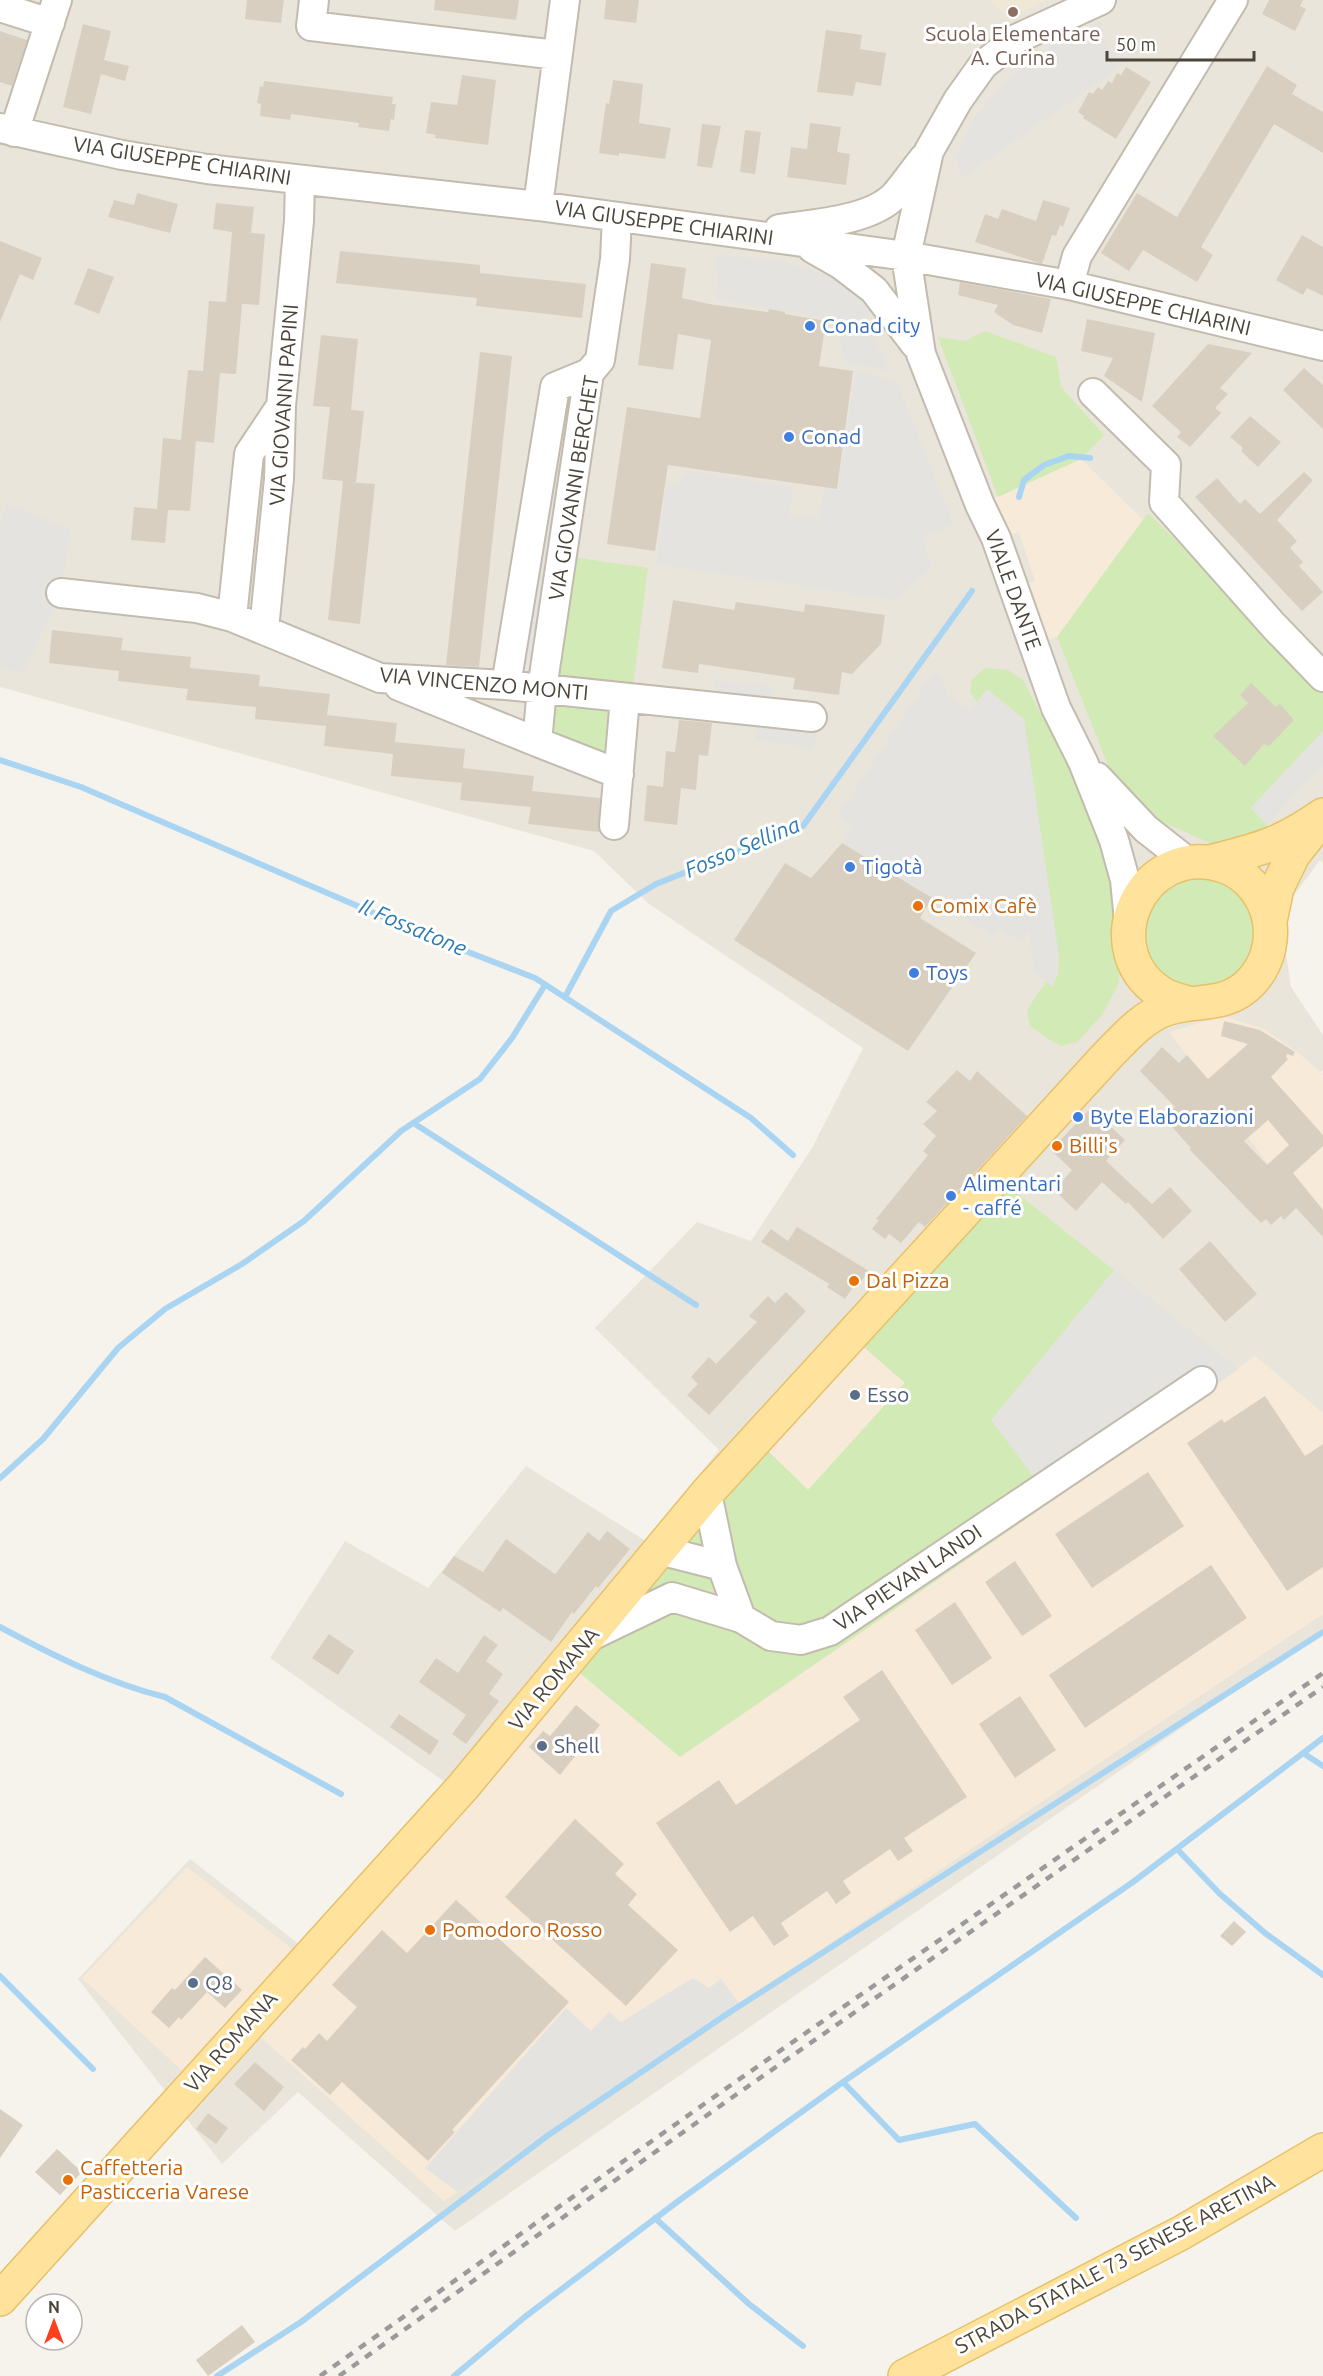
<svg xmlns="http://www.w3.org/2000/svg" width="1323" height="2376" viewBox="0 0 1323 2376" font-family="Ubuntu,sans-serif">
	<rect width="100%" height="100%" fill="#f6f3ec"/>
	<path fill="#eae5da" d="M0 0H1323V863L1320 860 1280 914 1291 987 1323 1035V1070L1321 1072 1323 1074V1630L455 2231 298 2092 222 2164 78 1979 190 1859 304 1948 449 1785 270 1658 345 1541 428 1588 526 1466 646 1541 719 1450 595 1328 697 1222 751 1241 812 1148 863 1048 649 904 594 851 0 687Z"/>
	<path fill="#f7ead8" d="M1081 459 1143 520 1057 637 1033 643 1015 589 1035 581 1019 532 996 538 980 505Z
		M1223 1016 1264 1029 1297 1052 1323 1074V1237L1169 1032Z
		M852 1337 905 1383 808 1490 757 1440Z
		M1255 1356 1323 1413V1614L444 2201 247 2025 195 2083 82 1978 187 1867 305 1959 568 1663 680 1757 1052 1501Z"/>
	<path fill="#efe8d6" d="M989 0H1046L1010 19Z"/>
	<path fill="#d2eab5" d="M985 331 1056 357 1061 387 1104 435 1081 459 998 497 938 337 965 341Z
		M1148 513 1323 685V731L1251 808 1275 833 1242 843H1210L1155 819 1117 788 1057 637Z
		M572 557 648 568 633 686 565 680 557 675Z
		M985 668 1008 670 1024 681 1038 709 1056 736 1112 875 1124 932 1119 983 1102 1015 1077 1042 1061 1046 1045 1037 1030 1026 1027 1010 1046 981 1052 986 987 690 977 702 970 692 972 679Z
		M555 701 608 710 604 758 549 737Z
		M1143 932a56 56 0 1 1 112 0a56 56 0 1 1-112 0Z
		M1007 1185 1238 1369 1052 1501 680 1757 568 1663 767 1450 808 1490 905 1383 864 1347Z"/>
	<path fill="#e5e3e0" d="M1100 21 1108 48 1131 59 962 178 956 158 976 115 1013 74 1063 37Z
		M715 254 781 261 827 275 842 283 853 291 871 310 862 318 891 371 844 361 840 336 832 319 716 300 718 282Z
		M855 371 896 380 951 518 953 524 923 538 932 568 894 600 656 564 667 482 678 484 690 471 793 487 789 515 819 518 824 489 838 490Z
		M548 429 580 436 546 666 510 662Z
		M7 504 70 529 61 593 23 673 0 667V522Z
		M934 671 944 682 948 696 971 709 987 689 1024 719 1059 957 1058 975 1052 987 1034 972 1029 931 1020 940 1000 929 993 936 842 843 852 827 837 817Z
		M715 681 772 686 774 712 812 704 825 706 813 748 756 740 757 712 714 705Z
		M1323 731V766L1267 824 1251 808Z
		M1114 1270 1238 1369 1052 1501 991 1420Z
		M693 1978 709 1988 721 1979 739 2003 458 2192 425 2168 566 2008 591 2031 609 2012 621 2022Z"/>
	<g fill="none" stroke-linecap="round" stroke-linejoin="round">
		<path stroke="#a9d4f2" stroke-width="6" d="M1019 497 1024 480 1044 465 1069 456 1090 458
			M0 760 81 787 432 938 535 978 751 1118 793 1155
			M565 997 611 911 656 884 803 826 972 591
			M415 1124 696 1305
			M0 1478 43 1439 118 1348 165 1309 242 1264 304 1221 401 1131 480 1079 512 1038 545 985
			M0 1627C52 1655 108 1683 165 1697L341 1794
			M1303 1753 1323 1766
			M1177 1849 1220 1894 1265 1933 1323 1975
			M0 1976 93 2069
			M843 2082 899 2140 975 2124 1076 2218
			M655 2218 749 2304 803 2346
			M217 2376 301 2322 547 2136 730 2012 1323 1632
			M454 2376 526 2316 677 2202 843 2082 1133 1882 1323 1738"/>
	</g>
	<path fill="#d8cfc1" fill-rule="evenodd" d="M247 0H284L281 23 245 19Z
		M435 0H519L516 20 434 10Z
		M606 0H639L636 23 604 19Z
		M1269 0H1303L1300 6 1306 9 1295 31 1262 14Z
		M83 24 111 31 104 60 129 66 125 81 101 74 91 114 63 107Z
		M826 30 862 35 860 49 886 53 881 86 856 82 853 96 817 92Z
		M0 31 27 40 12 86 0 82Z
		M1267 66 1297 85 1292 94 1323 112V153L1274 124 1201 247 1213 255 1197 282 1143 250 1129 271 1101 253 1137 193 1177 217Z
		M1126 67 1151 82 1116 139 1083 118 1084 116 1078 112 1089 92 1093 94 1098 87 1102 90 1108 81 1112 83 1117 73 1121 75Z
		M462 75 496 80 488 145 435 138 436 135 426 133 431 102 457 105Z
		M613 80 643 84 639 123 671 128 665 159 619 153V156L599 153 606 103 609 104Z
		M264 81 393 97 392 104H396L394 120 391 119 389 131 358 127 359 123 291 114 290 120 260 116 261 104 257 103 260 86 263 87Z
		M810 123 841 127 837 152 850 154 846 185 787 177 791 147 807 149Z
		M702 124 721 126 712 168 697 166Z
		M745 130 761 132 755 174 740 172Z
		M137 193 178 204 170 233 108 217 114 200 134 205Z
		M1043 200 1070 208 1063 227 1060 225 1056 236 1052 235 1042 264 975 242 985 214 998 219 1002 209 1036 221Z
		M216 203 254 207 251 233 265 234 259 305 242 304 236 374 220 373 214 443 196 441 190 511 168 510 165 543 131 540 134 507 157 509 163 438 181 440 188 370 203 371 209 301 226 302 232 232 213 229Z
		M1302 235 1323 247V296L1307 288 1303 295 1276 280Z
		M0 241 42 258 33 280 20 274 0 322Z
		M340 251 480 265V273L586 284 582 318 476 306 477 298 336 283Z
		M651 263 686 268 682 298 709 304 768 312 769 309 785 312V314L826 321 819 366 853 371 837 489 668 465 655 551 607 544 627 407 700 418 711 340 678 334 673 370 638 365Z
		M88 268 114 277 99 314 74 304Z
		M960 282 1051 299 1042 333 1013 325 994 312 998 305 958 295Z
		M1087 319 1155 333 1142 402 1104 376 1113 358 1081 351Z
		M321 335 358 339 351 410 364 411 356 482H350L375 484 360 624 328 620 343 481 322 479 330 407 313 406Z
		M1208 344 1252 353 1220 388 1228 394 1215 408 1221 413 1190 447 1177 437 1181 432 1152 406Z
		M480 352 512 356 479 667 446 665Z
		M1304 368 1323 385V429L1283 390Z
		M1250 416 1281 442 1258 467 1241 451 1243 448 1230 437Z
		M1304 472 1313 480 1277 520 1297 541 1290 548 1303 562 1299 566 1323 592 1302 611 1195 497 1217 478 1240 504 1245 499 1260 514Z
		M673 600 734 610 736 602 804 612 805 604 885 615 881 644 852 674 842 672 839 695 793 689 795 678 699 664 698 673 662 668Z
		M52 630 123 638 121 650 191 657 190 668 260 675 259 686 330 694 327 715 397 723 395 742 465 749 463 768 534 776 532 791 600 798 599 832 528 824 531 807 460 800 462 783 391 776 393 754 324 746 327 715 326 726 255 719 256 707 186 700 188 689 118 681 119 671 49 663Z
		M1251 683 1276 707 1279 703 1294 720 1269 746 1264 744 1245 766 1213 736 1248 703 1240 695Z
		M679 720 712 723 708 756 699 755 696 790 681 788 677 825 644 821 647 785 663 787 666 751 675 752Z
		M842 843 932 898 920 918 976 953 908 1051 734 940 785 863 811 878Z
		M1224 1021 1260 1030 1295 1052 1293 1056 1287 1054 1286 1057 1288 1059 1271 1077 1323 1135V1146L1293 1173 1323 1210V1237L1296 1208 1284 1220 1281 1216 1271 1225 1266 1219 1261 1223 1189 1149 1191 1148 1163 1117 1175 1107 1140 1071 1162 1047 1179 1063 1187 1055 1208 1079 1248 1044 1221 1036ZM1268 1120 1289 1145 1267 1165 1244 1141Z
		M957 1070 970 1081 977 1071 1027 1116 925 1227 919 1222 901 1243 889 1234 885 1239 872 1229 879 1220 876 1219 928 1155 923 1151 936 1136 923 1124 937 1111 926 1102Z
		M1091 1108 1125 1140 1106 1161 1152 1204 1170 1187 1192 1211 1163 1239 1128 1202 1126 1204 1102 1182 1076 1211 1054 1190 1072 1170 1051 1150Z
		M797 1227 869 1271 856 1288 853 1287 845 1299 827 1287 829 1284 761 1242 771 1229 788 1241Z
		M1210 1241 1257 1294 1225 1322 1179 1269Z
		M786 1292 806 1311 709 1415 687 1395 698 1384 691 1377 709 1357 716 1364 757 1322 749 1316 768 1296 775 1303Z
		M1265 1396 1305 1456 1323 1444V1567L1287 1591 1187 1443 1222 1419 1224 1423Z
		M1148 1472 1184 1526 1092 1588 1055 1534Z
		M607 1531 630 1549 598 1588 596 1586 574 1614 572 1612 551 1642 503 1608 500 1612 442 1573 454 1556 483 1572 506 1539 555 1574 588 1532 599 1541Z
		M1015 1561 1052 1616 1022 1636 985 1582Z
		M1211 1565 1247 1618 1085 1728 1049 1675Z
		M955 1602 992 1658 952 1685 915 1630Z
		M329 1634 354 1651 338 1675 312 1658Z
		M484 1635 498 1645 486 1661 503 1674 489 1694 499 1701 466 1744 452 1734 466 1715 419 1682 436 1658 458 1673Z
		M882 1670 967 1797 904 1838 913 1851 898 1861 890 1849 843 1881 851 1893 836 1904 827 1891 781 1923 789 1936 774 1946 753 1916 730 1932 656 1823 719 1780 736 1805 860 1720 843 1697Z
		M1020 1696 1056 1750 1015 1778 979 1724Z
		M576 1705 600 1725 560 1775 529 1747 543 1731 550 1736Z
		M399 1714 439 1741 430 1755 390 1727Z
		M575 1819 624 1864 615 1874 637 1894 628 1905 678 1950 626 2006 505 1897Z
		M456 1900 569 2002 452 2130 455 2132 428 2161 342 2082 330 2095 291 2060 303 2047 305 2049 319 2033 327 2041 357 2007 332 1985 382 1930 407 1953Z
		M1234 1921 1246 1932 1232 1946 1220 1936Z
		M205 1957 242 1990 225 2008 207 1992 181 2020 179 2017 169 2028 151 2012 172 1988 175 1990Z
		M255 2062 284 2087 264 2111 234 2084Z
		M0 2109 23 2125 0 2158Z
		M208 2113 228 2128 216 2144 196 2129Z
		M57 2149 82 2172 60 2195 35 2172Z
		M242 2325 255 2342 208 2376 196 2360Z"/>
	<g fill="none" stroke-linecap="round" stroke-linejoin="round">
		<g stroke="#c2bbae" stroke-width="32">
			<path id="minor" d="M314 0 311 26 557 55
				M1101 0 1016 39 983 65 958 100 929 151 906 256 921 354 980 505 996 538 1056 708 1083 762 1114 840 1125 880 1129 921
				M0 7 50 23
				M0 128 122 155 207 169 538 206 906 256 1069 285 1323 346
				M14 132 57 0
				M538 206 565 0
				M779 229C812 224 871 221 895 195 905 184 914 170 924 158
				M812 248 840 264 874 290 915 344
				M1069 285 1077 256 1233 0
				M1093 393 1166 465 1164 502 1273 625 1323 677
				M61 593 197 608 232 617 380 678 506 685 812 717
				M232 617 249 454 281 406
				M264 629 279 479 281 406 299 221 300 180
				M506 685 555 387 589 373
				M399 686 537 742 542 689 589 373 600 360 615 259 617 217
				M537 742 619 774
				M1097 777 1146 829 1188 862
				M614 825 625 698
				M707 1493 722 1566 741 1618
				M659 1550 722 1566
				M589 1637 672 1597 741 1618 771 1636 801 1640 830 1631 1202 1381"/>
		</g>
		<g stroke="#e6c16a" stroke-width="36">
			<path id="major" d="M1210 862C1258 850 1282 844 1323 815
				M1270 921 1277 888 1293 855 1315 827
				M0 2299 462 1788 707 1493 1106 1057C1123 1040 1142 1017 1166 1009 1196 999 1227 1008 1251 982 1269 963 1275 935 1267 911 1260 891 1245 873 1224 866 1140 839 1090 954 1166 996 1173 999 1181 1001 1188 1003
				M905 2376 1181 2233 1323 2150"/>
		</g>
		<use href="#minor" stroke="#fff" stroke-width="28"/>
		<use href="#major" stroke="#ffe39c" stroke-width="33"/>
		<path stroke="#9a9a9a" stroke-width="4.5" stroke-dasharray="8 8" stroke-linecap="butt" d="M320 2376 731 2085 1323 1673
			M339 2376 737 2094 1323 1687"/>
	</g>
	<circle fill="#8d6e63" stroke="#fff" stroke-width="2" cx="1013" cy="12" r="6"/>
	<g fill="#3f7fe0" stroke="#fff" stroke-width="2">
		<circle cx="810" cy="326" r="6"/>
		<circle cx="789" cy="437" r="6"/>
		<circle cx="850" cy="867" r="6"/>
		<circle cx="914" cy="973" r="6"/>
		<circle cx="1078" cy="1117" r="6"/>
		<circle cx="951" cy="1196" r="6"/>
	</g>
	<g fill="#e8710a" stroke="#fff" stroke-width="2">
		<circle cx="918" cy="906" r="6"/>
		<circle cx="1057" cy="1146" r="6"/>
		<circle cx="854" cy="1281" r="6"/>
		<circle cx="430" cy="1930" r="6"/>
		<circle cx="68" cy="2180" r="6"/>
	</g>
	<g fill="#5c6f8a" stroke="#fff" stroke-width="2">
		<circle cx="855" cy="1395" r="6"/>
		<circle cx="542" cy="1746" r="6"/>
		<circle cx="193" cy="1983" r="6"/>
	</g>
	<g text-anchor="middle" stroke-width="6" stroke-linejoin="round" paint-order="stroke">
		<g font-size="21" fill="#785e54" stroke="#fff">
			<text x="1013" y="41">Scuola Elementare<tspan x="1013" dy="24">A. Curina</tspan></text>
		</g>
		<g font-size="21" fill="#4b4439" stroke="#fff">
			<text transform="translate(182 161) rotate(9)" y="7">VIA GIUSEPPE CHIARINI</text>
			<text transform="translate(664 223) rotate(8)" y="7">VIA GIUSEPPE CHIARINI</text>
			<text transform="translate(1143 304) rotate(13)" y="7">VIA GIUSEPPE CHIARINI</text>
			<text transform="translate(284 405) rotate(-86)" y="7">VIA GIOVANNI PAPINI</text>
			<text transform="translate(574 488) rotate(-81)" y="7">VIA GIOVANNI BERCHET</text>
			<text transform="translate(1013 590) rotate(70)" y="7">VIALE DANTE</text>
			<text transform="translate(484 684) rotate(5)" y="7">VIA VINCENZO MONTI</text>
			<text transform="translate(908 1578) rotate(-34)" y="7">VIA PIEVAN LANDI</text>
			<text transform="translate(554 1679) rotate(-50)" y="7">VIA ROMANA</text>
			<text transform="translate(231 2042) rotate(-48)" y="7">VIA ROMANA</text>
			<text transform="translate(1115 2264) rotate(-28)" y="7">STRADA STATALE 73 SENESE ARETINA</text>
		</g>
		<g font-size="21" fill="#366cbe" stroke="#fff" text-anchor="start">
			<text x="822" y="333">Conad city</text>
			<text x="801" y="444">Conad</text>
			<text x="862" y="874">Tigotà</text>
			<text x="926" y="980">Toys</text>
			<text x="1090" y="1124">Byte Elaborazioni</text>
			<text x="963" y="1191">Alimentari<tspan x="963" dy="24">- caffé</tspan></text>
		</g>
		<g font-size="21" fill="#c56008" stroke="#fff" text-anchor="start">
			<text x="930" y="913">Comix Cafè</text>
			<text x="1069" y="1153">Billi's</text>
			<text x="866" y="1288">Dal Pizza</text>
			<text x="442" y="1937">Pomodoro Rosso</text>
			<text x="80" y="2175">Caffetteria<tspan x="80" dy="24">Pasticceria Varese</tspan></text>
		</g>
		<g font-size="21" fill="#4e5e75" stroke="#fff" text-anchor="start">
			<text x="867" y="1402">Esso</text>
			<text x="554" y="1753">Shell</text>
			<text x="205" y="1990">Q8</text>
		</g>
		<g font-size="22" font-style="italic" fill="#2e7ab2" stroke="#fff">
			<text transform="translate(742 847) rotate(-23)" y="8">Fosso Sellina</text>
			<text transform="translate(413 927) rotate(23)" y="8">Il Fossatone</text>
		</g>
	</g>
	<g transform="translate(54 2322)"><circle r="28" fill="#ffffff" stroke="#b7b4b0" stroke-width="1.5"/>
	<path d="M0-4.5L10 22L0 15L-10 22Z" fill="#fc3f1d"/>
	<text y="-9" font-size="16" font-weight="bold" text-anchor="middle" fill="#4b4439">N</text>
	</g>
	<path d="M1107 51v9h147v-9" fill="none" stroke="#4b4439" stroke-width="3"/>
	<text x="1116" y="51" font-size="18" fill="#4b4439" stroke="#ffffff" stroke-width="4.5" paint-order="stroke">50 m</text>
</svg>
